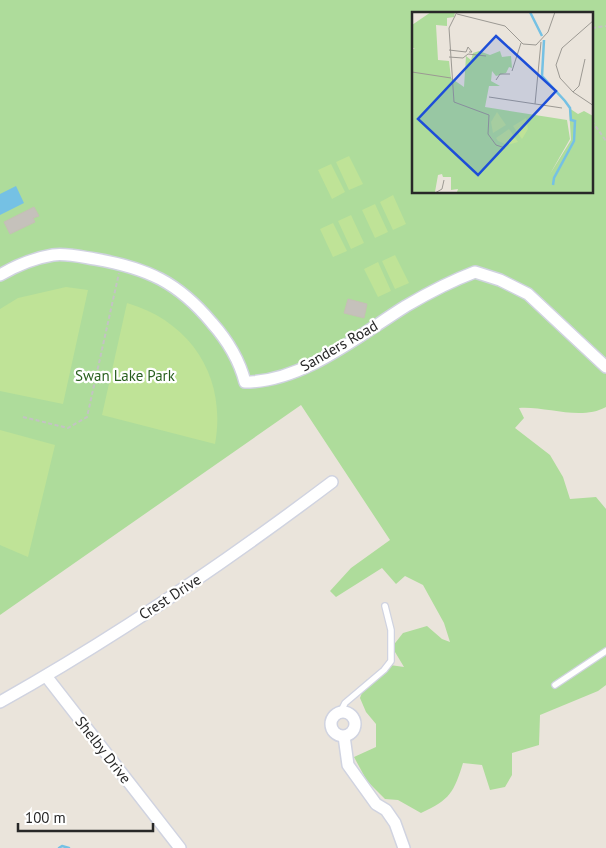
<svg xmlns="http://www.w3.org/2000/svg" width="606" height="848" viewBox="0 0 606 848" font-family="'PT Sans',sans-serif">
	<rect width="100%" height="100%" fill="#eae4db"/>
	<path fill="#aedc9b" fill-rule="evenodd" d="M0 0H606V407C581 421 546 406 519 408L524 418 515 428 550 455 563 477 570 499 596 497 606 509V685L598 691 540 715 539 745 512 753V775L505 787 490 790 482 765 463 763C454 792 450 800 421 813L398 800 385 799 367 781 354 757 376 747V724L366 712 360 698 367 679 376 681 390 665 404 667 392 647 403 633 427 626 442 639 450 642 444 623 423 585 405 576 396 584 382 568 336 597 330 591 351 568 390 540 301 405 0 615ZM414 14H592V192H414Z"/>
	<path fill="#bfe397" d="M349 156 363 184 349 190 336 162Z
		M331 164 345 192 332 199 318 170Z
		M393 195 406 224 393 230 380 202Z
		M375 204 388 232 375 238 362 210Z
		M351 215 364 243 351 249 338 221Z
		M333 223 347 251 333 257 320 229Z
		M395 255 409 283 395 289 382 261Z
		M378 262 391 291 378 297 364 269Z
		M66 287 88 290 63 404 0 391V309L18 298Z
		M127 303C192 322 227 378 215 444L102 415Z
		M0 430 55 445 28 557 0 545Z"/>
	<path fill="#75c1e4" d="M16 186 24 203 0 215V194Z"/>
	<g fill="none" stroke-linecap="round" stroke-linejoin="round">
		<path stroke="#75c1e4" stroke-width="2.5" d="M59 848 62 846 69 848"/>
	</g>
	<path fill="#c5c1bb" stroke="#c5c0b5" d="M34 207 39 216 33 218 35 222 10 234 4 222Z
		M348 299 367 304 364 318 344 313Z"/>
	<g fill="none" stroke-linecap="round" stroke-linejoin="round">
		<g stroke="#d0d3e0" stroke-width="8">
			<path id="service" d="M555 685 606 651
				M340 713 345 703 384 670 391 661V630L385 606"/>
		</g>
		<g stroke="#d0d3e0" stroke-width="14">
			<path id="minor" d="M0 275C17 265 34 258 53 255 66 253 82 257 95 259 147 268 178 282 212 323 228 341 239 359 245 382 303 382 358 336 406 306 428 293 451 281 475 272L500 280 528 294 606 367
				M46 676 180 848
				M0 702C116 637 226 562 332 482
				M331 724a12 12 0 1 1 24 0a12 12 0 1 1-24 0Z
				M344 736 348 765 376 804 386 810 395 823 404 848"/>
		</g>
		<path stroke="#c3c3c3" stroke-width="2" stroke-dasharray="4 2.5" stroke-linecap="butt" d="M592 28 606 26
			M592 121 606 141
			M23 417 68 428 87 417 119 273"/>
		<use href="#service" stroke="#fff" stroke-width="5.5"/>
		<use href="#minor" stroke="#fff" stroke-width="11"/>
	</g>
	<g text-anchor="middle" stroke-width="4.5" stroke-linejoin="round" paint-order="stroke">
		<g font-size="15" fill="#282828" stroke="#fff">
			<text transform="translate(339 346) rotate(-30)" y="5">Sanders Road</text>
			<text transform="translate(170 597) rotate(-33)" y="5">Crest Drive</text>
			<text transform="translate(103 750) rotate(52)" y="5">Shelby Drive</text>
		</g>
		<g font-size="15" fill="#295f1f" stroke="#fff">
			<text x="125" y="381">Swan Lake Park</text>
		</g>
	</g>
	<g transform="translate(412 12)">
		<rect width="181" height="181" fill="#eae4db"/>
		<path d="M19 0H43L42 5 35 6V14L24 13 26 48 37 49 39 66 52 75 54 44 59 48 61 41 67 39 78 43 88 39 90 45 99 44 100 56 97 55 94 61 84 64 80 59 79 69 88 74H77L73 95 155 108 158 127 138 162 159 128 157 96 166 102 172 99 181 104V181H0V37H3L0 35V13ZM30 162 31 165H39V178L46 177 45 180H23L26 163Z" fill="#aedc9b" fill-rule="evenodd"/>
		<path d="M85 100 94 113 81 121 79 110ZM114 106 116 117 110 127 101 114ZM97 117 106 130 95 133 86 129 84 126Z" fill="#bfe397"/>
		<path fill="none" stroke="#75c1e4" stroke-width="2.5" d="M118 0 130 24M132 28 130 64 153 89 158 96 159 108 163 109 162 129 142 166 141 173"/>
		<path fill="none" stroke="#9c9993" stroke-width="1" d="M45 0 37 16 42 90 77 103 76 122 84 133 93 136M45 2 93 14 111 32 124 33 136 20 143 0M182 8 150 36 144 53 148 66 161 80 182 94M37 38 54 40 56 35 60 40H57M37 45 51 46 56 42 74 44M100 59 109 31M0 60 39 66M84 68 88 62H98M161 80 167 74 173 47M77 85 150 96M123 92 129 30M23 181 30 177 32 168"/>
		<path fill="#1d4ed8" fill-opacity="0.15" stroke="#1d4ed8" stroke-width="2.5" d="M84 24 144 79 66 163 6 107Z"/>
		<rect width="181" height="181" fill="none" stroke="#282828" stroke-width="2.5"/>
	</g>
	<path d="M18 823v8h135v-8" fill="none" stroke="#282828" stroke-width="2.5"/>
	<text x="25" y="823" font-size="15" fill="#282828" stroke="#ffffff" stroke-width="4" paint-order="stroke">100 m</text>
</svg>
